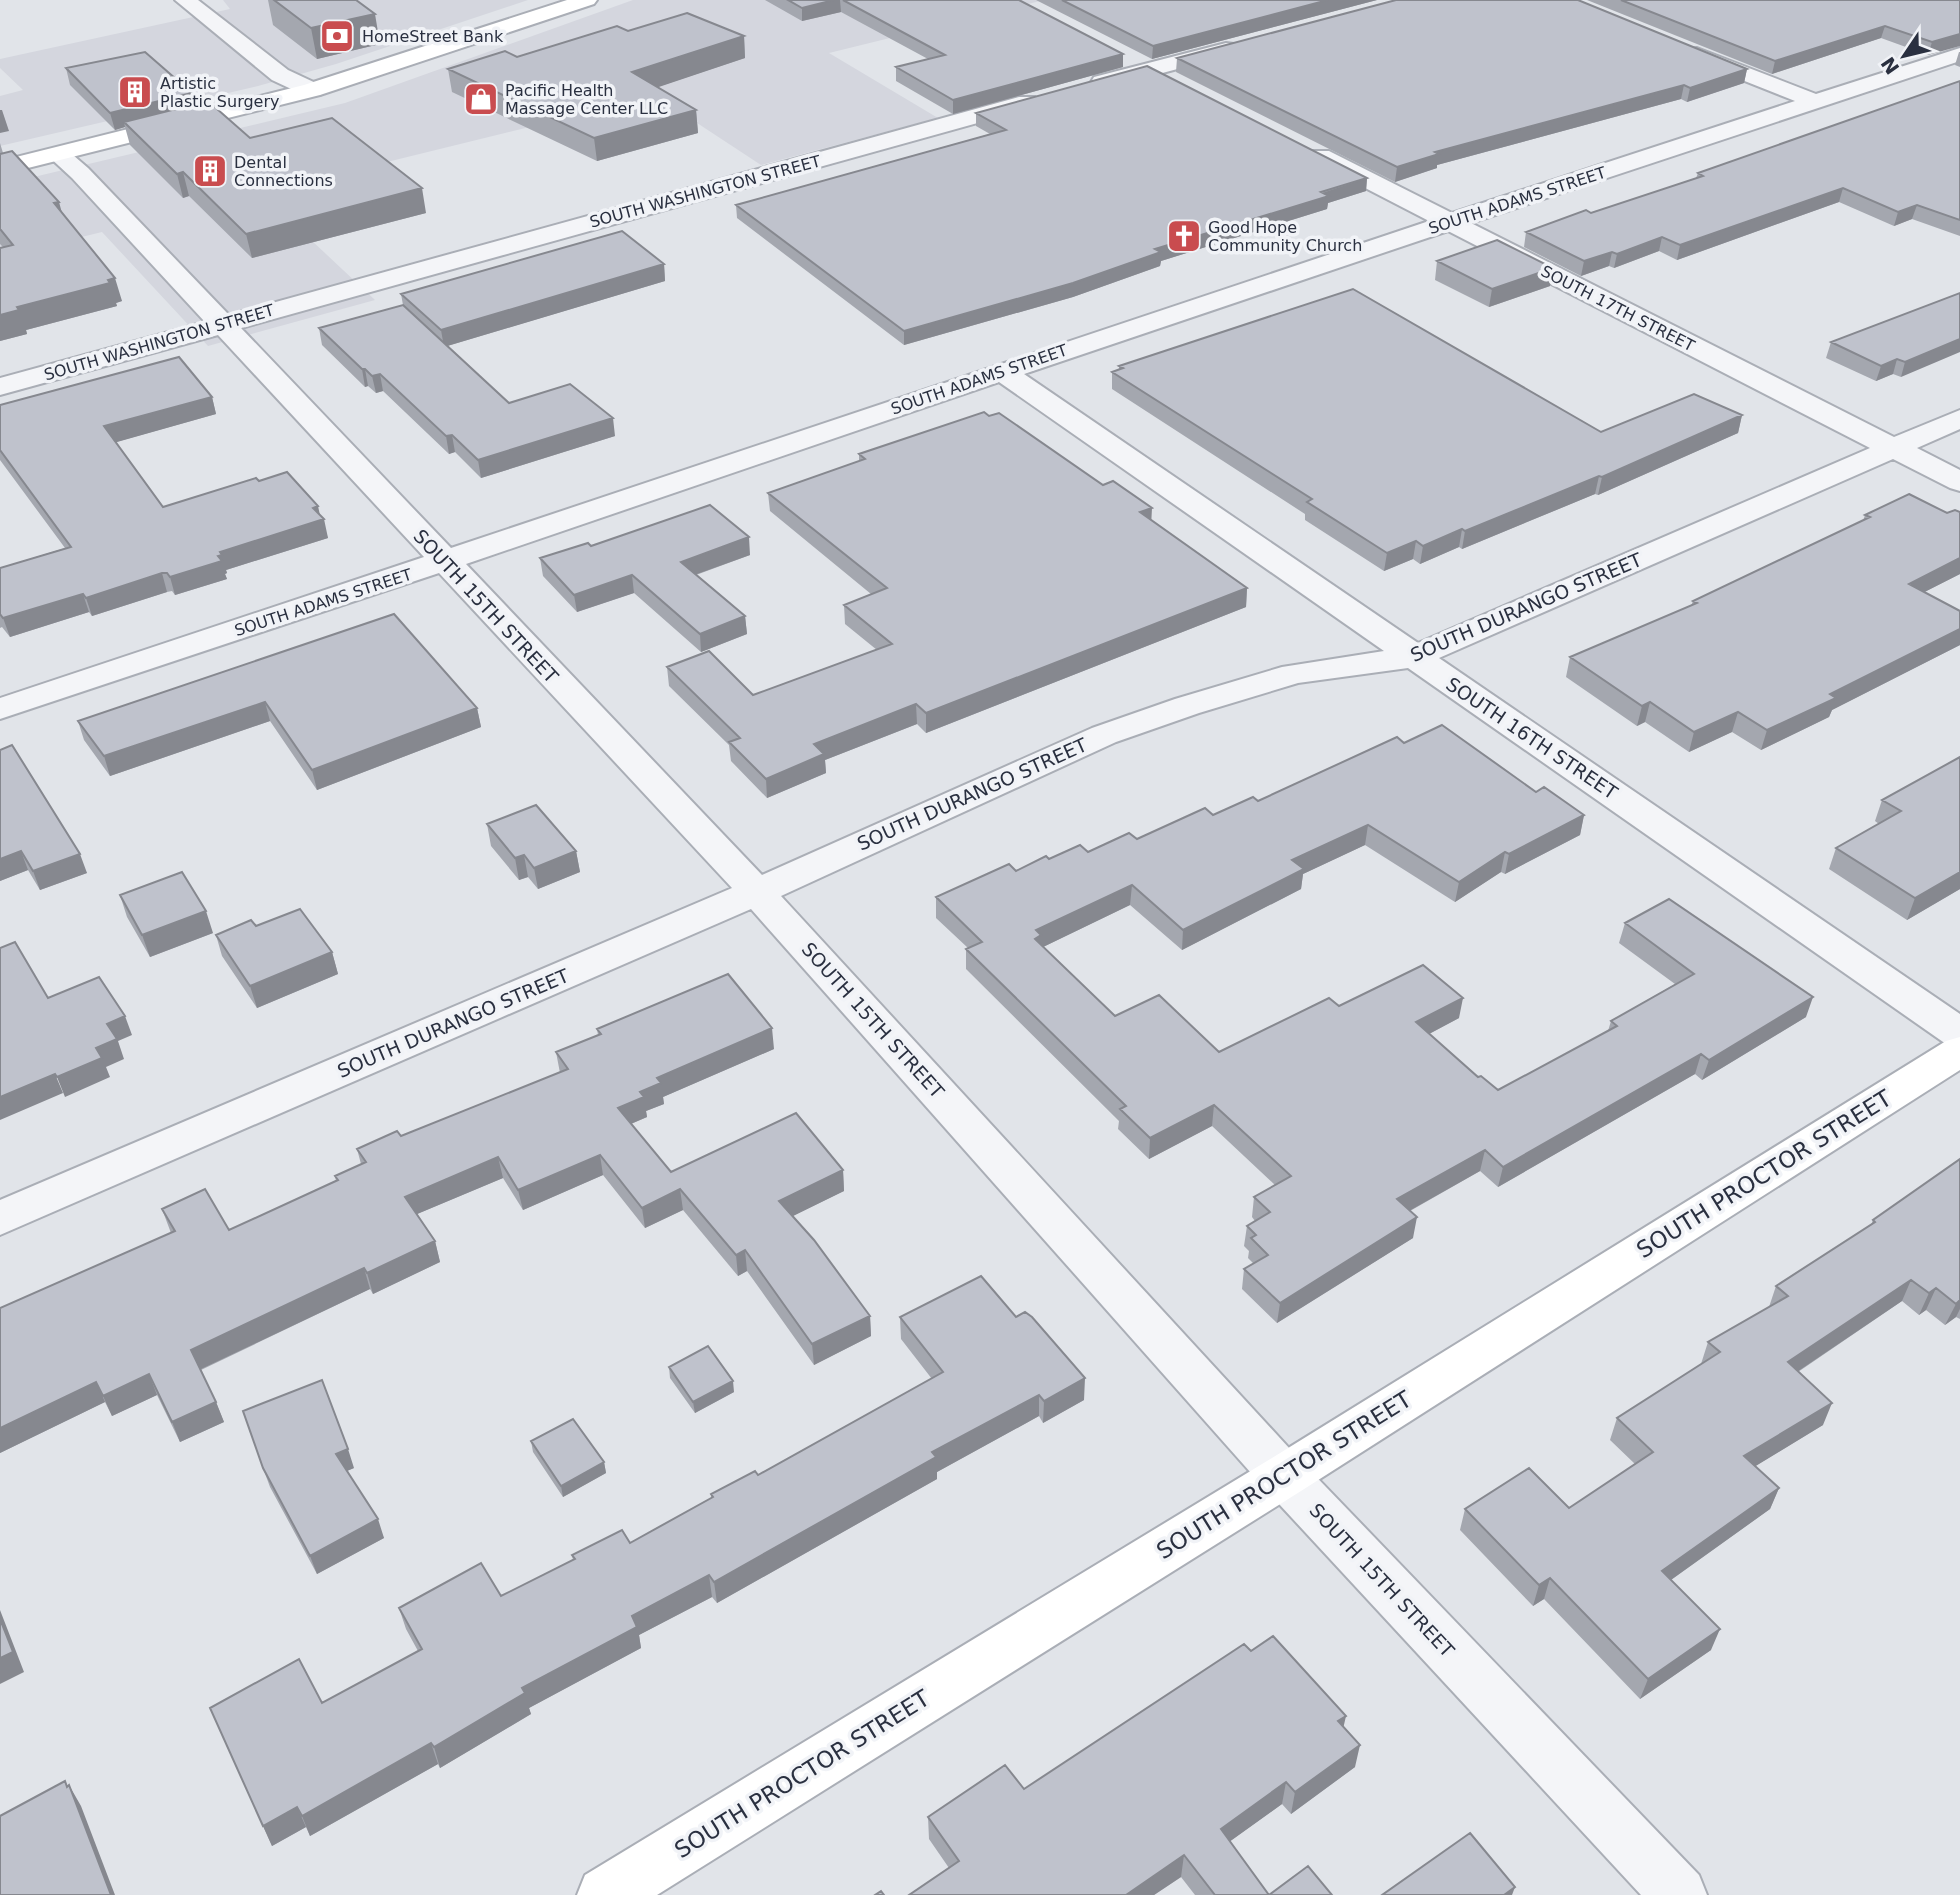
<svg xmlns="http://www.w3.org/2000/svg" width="1960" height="1895" viewBox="0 0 1960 1895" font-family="'DejaVu Sans',sans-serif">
	<rect width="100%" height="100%" fill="#e1e4e9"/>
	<path fill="#d4d6de" d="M223 0H528L336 64 258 86 0 146V96L23 90 0 68V59L230 9Z
		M633 0H1044L829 53 938 118 761 165 656 96 261 193 375 300 208 346 102 232 0 257V185L345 103Z"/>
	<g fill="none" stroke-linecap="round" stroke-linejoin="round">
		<g stroke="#aaaeb6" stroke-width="4">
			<path id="street" d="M175 0H198L288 70 320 85 323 90 320 95H304L272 80Z
				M1226 43 1234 44 1237 49 1234 54 1102 89 1094 87 1091 82 1094 77Z
				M1697 48 1816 94 1960 48V61L1471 223 1894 437 1960 410V429L1917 448 1960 470V491L1950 488 1893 459 1439 658 1960 1014V1048L1946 1044 1408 668 1298 683 1199 713 1116 742 781 896 1301 1461 1699 1875 1707 1895H1641L1267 1491 751 909 0 1235V1200L732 888 439 573 0 719V698L424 557 218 335 0 395V378L205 322 72 178 46 154 50 149H66L88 168 229 315 1019 97H1035L1038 102 1035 107 241 328 451 548 1429 221 1313 161 1309 156 1313 151H1329L1452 213 1795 101 1689 59 1686 54 1689 49ZM1448 231 1870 448 1418 643 1024 374ZM999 382 1384 651 1282 667 1175 699 1092 728 762 875 466 564Z"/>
		</g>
		<g stroke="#aaaeb6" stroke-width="4">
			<path id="secondary" d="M567 0H597L594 4 320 95 0 175V161L304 85Z
				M1960 1037V1070L1301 1491 657 1895H577L585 1875 1267 1461 1946 1041Z"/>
		</g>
		<use href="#street" fill="#f4f5f8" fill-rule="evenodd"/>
		<use href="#secondary" fill="#fff" fill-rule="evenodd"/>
	</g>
	<path fill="#a4a7af" d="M268 0H356L380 44 317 59 273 25Z
		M765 0H1019L1123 67 953 114 896 81V67L928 59 841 12 802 21Z
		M1036 0H1377L1152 59Z
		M1587 0H1960L1928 55 1881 38 1772 74Z
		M628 31 744 36 745 58 657 87 696 110 698 133 597 161 452 92 448 69 517 57Z
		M1959 52H1960V67L1955 65Z
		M1177 58 1747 69 1744 83 1687 102 1681 99 1437 165V168L1395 182 1176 72Z
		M66 68 192 93 195 104 250 138 426 213 252 258 189 196 183 198 130 145 125 127 115 130 70 85Z
		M1960 81V236L1912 219 1894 226 1839 202 1677 260 1659 251 1614 268 1609 266 1581 276 1524 247 1526 232 1591 213 1696 178 1698 173Z
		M976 113 1367 178 1366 191 1328 203 1327 209 1161 261 1160 266 1073 297 904 345 737 218 736 205 990 134 976 126Z
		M0 143 3 153 62 212 122 301 116 303 117 306 26 330 27 334 0 341 3 247 0 244Z
		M1437 261 1550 286 1489 307 1435 280Z
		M664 264 665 281 447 346 509 403 615 436 481 478 455 452 449 454 383 391 376 393 368 386 365 387 322 345 319 328 403 305 401 294Z
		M1960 293 1901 377 1893 374 1876 381 1826 358 1831 342Z
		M1119 366 1601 432 1742 415 1738 433 1598 495 1595 494 1462 549 1459 547 1420 564 1413 559 1384 571 1305 520V514L1112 389V372L1119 370Z
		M212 397 216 414 116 442 163 507 259 481 320 516 328 538 226 570 227 573 225 574 227 579 175 595 172 591 167 592 92 616 89 612 10 637 2 627 0 628V568L65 548 0 460V405Z
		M859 454 1151 520 1247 588 1246 607 926 733 917 724 825 760 826 773 767 798 731 761 729 745 669 686 667 667 753 695 877 650 845 624 844 605 871 594 770 511 768 493 859 461Z
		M1960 512V574L1924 592 1960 611V645L1832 710 1829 717 1761 750 1732 732 1689 752 1645 722 1637 726 1566 677 1570 657 1691 606 1693 601 1863 521 1865 515 1947 513Z
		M591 546 750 555 696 575 745 616 747 634 701 652 634 593 577 612 543 576 540 558Z
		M236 668 477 708 481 727 317 790 270 721 110 776 84 740 78 721Z
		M1404 743 1536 792 1584 815 1580 835 1505 874 1501 872 1455 902 1365 845 1303 874 1301 889 1182 950 1130 905 1043 947 1115 1016 1219 1052 1339 1006 1459 1018 1429 1034 1478 1077 1498 1090 1608 1031 1611 1021 1675 984 1619 943 1625 923 1806 1017 1702 1080 1695 1074 1498 1187 1480 1171 1410 1211 1413 1238 1277 1323 1242 1289 1244 1269 1254 1264 1248 1258 1249 1251 1244 1246 1247 1226 1255 1221 1252 1217 1254 1197 1275 1185 1212 1126 1149 1159 1118 1129 1119 1121 966 969V949L968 948 936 918V897L1049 859 1088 852 1137 839 1258 801Z
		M0 750 87 873 40 890 28 870 0 881Z
		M1960 757V889L1907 920 1829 869 1836 848 1879 824 1875 821 1882 800Z
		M487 824 576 851 580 872 538 889 528 877 519 880 491 846Z
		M120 895 213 933 150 957 127 917Z
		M256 926 332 952 338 974 257 1008 222 956 216 935Z
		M597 1029 774 1049 663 1097 664 1104 646 1111 647 1117 631 1124 671 1172 843 1170 844 1191 792 1216 870 1316 871 1336 814 1365 747 1271 738 1276 683 1210 645 1228 603 1175 523 1210 503 1178 417 1214 435 1241 440 1262 373 1294 370 1289 201 1370 216 1402 224 1422 180 1442 157 1395 112 1416 105 1402 0 1453V1308L171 1233 162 1209 229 1230 336 1181 335 1176 361 1164 357 1149 401 1136 560 1073 556 1052 598 1035Z
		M1960 1159V1319L1956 1317 1945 1325 1926 1310 1919 1315 1902 1301 1798 1372 1823 1425 1755 1466 1779 1488 1770 1509 1671 1580 1711 1650 1640 1699 1544 1599 1533 1606 1460 1530 1465 1509 1569 1508 1635 1464 1610 1440 1617 1418 1701 1364 1708 1342 1769 1307 1776 1286 1871 1225 1873 1220Z
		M900 1317 1084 1400 1043 1423 1039 1416 937 1472V1479L717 1603 712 1597 639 1635 641 1648 529 1708 531 1714 440 1768 438 1764 310 1836 306 1827 272 1846 210 1708 322 1703 418 1651 406 1629 399 1608 501 1596 573 1560 572 1555 630 1543 711 1498V1494L758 1475 932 1379 901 1339Z
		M669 1367 734 1392 695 1413 670 1378Z
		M531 1441 604 1462 606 1473 563 1497 533 1452Z
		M263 1468H354L347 1471 384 1538 317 1574 270 1487Z
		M1251 1651 1343 1727 1355 1767 1291 1814 1282 1804 1230 1841 1269 1895H1332H1195L1181 1877 1154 1895H909L949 1868 929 1839 928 1817 1024 1789Z"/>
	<path fill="#86888f" d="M834 0H840L841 12 802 21V8Z
		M1328 0H1377L1152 59 1153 46Z
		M375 14 380 44 317 59 311 28Z
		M1885 26 1881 38 1772 74 1775 61Z
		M1960 34V46L1928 55 1932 42Z
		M744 36 745 58 635 95 632 72Z
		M1123 54V67L953 114V100Z
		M1747 69 1744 83 1687 102 1690 88Z
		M1684 85 1681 99 1437 165V168L1395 182 1397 167 1435 152Z
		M192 93 196 109 124 122 125 127 115 130 110 113Z
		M0 110H2L9 131 0 133Z
		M696 110 698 133 597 161 594 138Z
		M183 172 189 196 183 198 177 174Z
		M1367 178 1366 191 1328 203 1327 209 1161 261 1160 266 1073 297 904 345V331L1155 249Z
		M422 188 426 213 252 258 246 234Z
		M1843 188 1839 202 1677 260 1680 245Z
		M59 202 65 224 54 203Z
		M1917 205 1912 219 1894 226 1898 212Z
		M1662 237 1659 251 1614 268 1617 254Z
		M1612 252 1609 266 1581 276 1584 261Z
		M664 264 665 281 444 347 441 330Z
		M1553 268 1550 286 1489 307 1492 289Z
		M115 278 122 301 116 303 117 306 26 330 27 334 0 341V315L17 307Z
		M1960 339V352L1901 377 1905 362Z
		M1897 359 1893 374 1876 381 1881 366Z
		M362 369H365L368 386 365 387Z
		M380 374 383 391 376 393 372 376Z
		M212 397 216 414 110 444 104 426Z
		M1742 415 1738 433 1598 495 1602 477Z
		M613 418 615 436 481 478 478 460Z
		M452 435 455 452 449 454 446 436Z
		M1599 476 1595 494 1462 549 1465 531Z
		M318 506 321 520 324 519 328 538 226 570 227 573 225 574 227 579 175 595 170 577 218 556 220 552Z
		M1152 508 1151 527 1140 512Z
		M1462 529 1459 547 1420 564 1423 546Z
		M749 537 750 555 683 579 681 562Z
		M1416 541 1413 559 1384 571 1387 553Z
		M1960 558V574L1903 603 1909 584Z
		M162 573 167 592 92 616 86 598Z
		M632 575 634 593 577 612 574 595Z
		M1247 588 1246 607 926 733V713Z
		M83 594 89 612 10 637 3 618Z
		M745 616 747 634 701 652 700 634Z
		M1960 629V645L1832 710 1829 717 1761 750 1767 730 1830 694Z
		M265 702 270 721 110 776 104 756Z
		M1650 702 1645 722 1637 726 1642 706Z
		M916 704 917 724 825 760 826 773 767 798 766 779 814 744Z
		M477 708 481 727 317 790 312 770Z
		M1738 712 1732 732 1689 752 1694 732Z
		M1584 815 1580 835 1505 874 1509 854Z
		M1368 825 1365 845 1303 874 1301 889 1182 950 1183 930 1292 860Z
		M21 851 28 870 0 881V859Z
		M576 851 580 872 538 889 534 868Z
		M1505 852 1501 872 1455 902 1459 882Z
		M80 854 87 873 40 890 33 871Z
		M524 855 528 877 519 880 515 858Z
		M1960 872V889L1907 920 1915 898Z
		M1132 885 1130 905 1041 948 1035 959 1036 930Z
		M206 911 213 933 150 957 142 935Z
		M332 952 338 974 257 1008 250 986Z
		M1813 997 1806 1017 1702 1080 1709 1060Z
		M1463 998 1459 1018 1412 1043 1416 1022Z
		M125 1016 132 1035 118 1041 124 1059 106 1067 110 1077 65 1097 57 1077 96 1048 107 1024Z
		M772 1028 774 1049 663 1097 664 1104 646 1111 647 1117 621 1128 618 1108 640 1092 657 1078Z
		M1701 1054 1695 1074 1498 1187 1503 1167Z
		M55 1074 63 1093 0 1120V1097Z
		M1214 1105 1212 1126 1149 1159 1150 1138Z
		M1485 1150 1480 1171 1393 1220 1397 1199Z
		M600 1155 603 1175 523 1210 518 1190Z
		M498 1157 503 1178 410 1217 405 1197Z
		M843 1170 844 1191 781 1222 779 1201Z
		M680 1189 683 1210 645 1228 642 1208Z
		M1417 1217 1413 1238 1277 1323 1280 1303Z
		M435 1241 440 1262 373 1294 367 1273Z
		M745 1250 747 1271 738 1276 736 1255Z
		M364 1268 370 1289 199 1370 191 1350Z
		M1911 1280 1902 1301 1779 1384 1788 1362Z
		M1936 1288 1926 1310 1919 1315 1929 1293Z
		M1960 1300V1309L1956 1317 1945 1325 1956 1304Z
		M870 1316 871 1336 814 1365 812 1344Z
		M149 1374 157 1395 112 1416 103 1396Z
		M1085 1378 1084 1400 1043 1423 1044 1401Z
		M733 1381 734 1392 695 1413 693 1402Z
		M96 1382 105 1402 0 1453V1428Z
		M1039 1395V1416L937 1472V1479L717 1603 714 1582 932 1452Z
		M216 1402 224 1422 180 1442 172 1422Z
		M1832 1403 1823 1425 1736 1478 1744 1456Z
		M348 1449 354 1468 342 1473 336 1454Z
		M604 1462 606 1473 563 1497 561 1486Z
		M1779 1488 1770 1509 1654 1592 1662 1571Z
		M378 1519 384 1538 317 1574 310 1556Z
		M709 1575 712 1597 639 1635 641 1648 529 1708 531 1714 440 1768 434 1747 632 1616Z
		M1550 1578 1544 1599 1533 1606 1539 1585Z
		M0 1610 24 1672 0 1684Z
		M1720 1629 1711 1650 1640 1699 1648 1679Z
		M1346 1716 1341 1738 1338 1721Z
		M431 1743 438 1764 310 1836 302 1816Z
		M1360 1745 1355 1767 1291 1814 1295 1792Z
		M65 1781 73 1796 69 1785 81 1806 115 1895H111Z
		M1286 1782 1282 1804 1218 1850 1221 1829Z
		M297 1807 306 1827 272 1846 263 1826Z
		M1184 1855 1181 1877 1154 1895H1126Z
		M1515 1887 1512 1895H1504Z"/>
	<path fill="#bfc2cc" stroke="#86888f" stroke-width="2" d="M274 0H356L375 14 311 28Z
		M788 0H834L802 8Z
		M843 0H1019L1123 54 953 100 896 67 945 55Z
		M1062 0H1328L1153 46Z
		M1396 0H1578L1747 69 1690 88 1684 85 1435 152 1439 154 1397 167 1177 58Z
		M1621 0H1960V34L1932 42 1885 26 1775 61Z
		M687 13 744 36 632 72 696 110 594 138 448 69 505 51 517 57 617 26 628 31Z
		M145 52 192 93 110 113 66 68Z
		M1147 66 1367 178 1321 192 1329 196 1155 249 1161 252 1073 283 904 331 736 205 1006 130 976 113Z
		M1960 81V220L1917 205 1898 212 1843 188 1680 245 1662 237 1617 254 1612 252 1584 261 1526 232 1586 210 1591 213 1703 176 1698 173Z
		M208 101 250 138 332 118 422 188 246 234 183 172 177 174 124 122Z
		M12 151 59 202 54 203 115 278 108 280 110 283 17 307 19 310 0 315V248L13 245 0 229V154Z
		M622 231 664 264 441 330 401 294Z
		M1497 240 1553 268 1492 289 1437 261Z
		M1353 289 1601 432 1694 394 1742 415 1602 477 1599 476 1465 531 1462 529 1423 546 1416 541 1387 553 1307 502 1312 499 1112 372 1123 368 1119 366Z
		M1960 293V339L1905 362 1897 359 1881 366 1831 342Z
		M403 305 509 403 570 384 613 418 478 460 452 435 446 436 380 374 372 376 365 369H362L319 328Z
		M179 357 212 397 104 426 163 507 256 478 259 481 287 472 318 506 313 508 324 519 220 552 222 555 218 556 222 561 170 577 167 573H162L86 598 83 594 3 618 0 614V568L71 547 0 450V405Z
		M984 412 989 416 999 413 1103 485 1113 481 1152 508 1140 512 1247 588 926 713 916 704 814 744 824 754 766 779 729 742 740 738 667 667 709 651 753 695 892 644 844 605 887 588 768 493 865 459 859 454Z
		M1909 494 1947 513 1955 510 1960 512V558L1909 584 1960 611V629L1830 694 1836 698 1767 730 1738 712 1694 732 1650 702 1642 706 1570 657 1697 603 1693 601 1870 517 1865 515Z
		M710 505 749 537 681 562 745 616 700 634 632 575 574 595 540 558 588 543 591 546Z
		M394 614 477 708 312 770 265 702 104 756 78 721Z
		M1442 725 1536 792 1544 787 1584 815 1509 854 1505 852 1459 882 1368 825 1292 860 1304 869 1183 930 1132 885 1036 930 1041 935 1035 939 1115 1016 1159 995 1219 1052 1329 998 1339 1006 1423 965 1463 998 1416 1022 1478 1077 1481 1076 1498 1090 1617 1026 1611 1021 1694 974 1625 923 1669 899 1813 997 1709 1060 1701 1054 1503 1167 1485 1150 1397 1199 1417 1217 1280 1303 1244 1269 1268 1255 1251 1238 1256 1235 1247 1226 1270 1212 1254 1197 1291 1176 1214 1105 1150 1138 1120 1109 1126 1106 966 949 982 942 936 897 1009 864 1016 871 1046 856 1049 859 1080 845 1088 852 1129 833 1137 839 1205 808 1213 815 1253 797 1258 801 1397 737 1404 743Z
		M12 745 80 854 33 871 21 851 0 859V750Z
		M1960 757V872L1915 898 1836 848 1901 811 1882 800Z
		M536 805 576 851 534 868 524 855 515 858 487 824Z
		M182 872 206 911 142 935 120 895Z
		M300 909 332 952 250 986 216 935 251 920 256 926Z
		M15 942 48 998 99 977 125 1016 107 1024 117 1039 96 1048 102 1058 57 1077 55 1074 0 1097V948Z
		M728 974 772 1028 657 1078 661 1083 640 1092 644 1097 618 1108 671 1172 796 1113 843 1170 779 1201 814 1240 870 1316 812 1344 745 1250 736 1255 680 1189 642 1208 600 1155 518 1190 498 1157 405 1197 435 1241 367 1273 364 1268 191 1350 216 1402 172 1422 149 1374 103 1396 96 1382 0 1428V1308L175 1231 162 1209 205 1189 229 1230 338 1180 335 1176 366 1162 357 1149 397 1131 401 1136 568 1069 556 1052 601 1034 597 1029Z
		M1960 1159V1300L1956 1304 1936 1288 1929 1293 1911 1280 1788 1362 1832 1403 1744 1456 1779 1488 1662 1571 1720 1629 1648 1679 1550 1578 1539 1585 1465 1509 1529 1468 1569 1508 1653 1452 1617 1418 1720 1352 1708 1342 1788 1296 1776 1286 1875 1222 1873 1220Z
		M981 1276 1016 1317 1025 1312 1032 1317 1085 1378 1044 1401 1039 1395 932 1452 936 1457 714 1582 709 1575 632 1616 637 1627 522 1688 525 1693 434 1747 431 1743 302 1816 297 1807 263 1826 210 1708 299 1659 322 1703 422 1649 399 1608 481 1563 501 1596 575 1559 572 1555 622 1530 630 1543 713 1497 711 1494 755 1471 758 1475 943 1372 900 1317Z
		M708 1346 733 1381 693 1402 669 1367Z
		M322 1380 348 1449 336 1454 378 1519 310 1556 263 1468 243 1411Z
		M573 1419 604 1462 561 1486 531 1441Z
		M0 1619 13 1652 0 1658Z
		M1273 1636 1346 1716 1338 1721 1360 1745 1295 1792 1286 1782 1221 1829 1269 1895 1308 1866 1332 1895H1215L1184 1855 1126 1895H909L959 1861 928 1817 1005 1765 1024 1789 1244 1644 1251 1651Z
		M65 1781 67 1787 69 1785 111 1895H0V1816Z
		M1470 1833 1515 1887 1504 1895H1382Z
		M881 1891 884 1895H875Z"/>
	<defs>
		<g id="bank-square" transform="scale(1.75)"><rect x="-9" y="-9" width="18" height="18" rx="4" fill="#c94c4f" stroke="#f1f3f7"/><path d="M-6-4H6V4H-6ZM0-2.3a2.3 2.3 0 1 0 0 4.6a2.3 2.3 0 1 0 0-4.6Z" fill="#fff"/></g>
		<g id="building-square" transform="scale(1.75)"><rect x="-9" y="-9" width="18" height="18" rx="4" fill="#c94c4f" stroke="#f1f3f7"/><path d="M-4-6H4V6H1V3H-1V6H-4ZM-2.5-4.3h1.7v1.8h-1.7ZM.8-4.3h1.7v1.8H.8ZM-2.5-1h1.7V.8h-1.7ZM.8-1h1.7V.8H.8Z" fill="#fff"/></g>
		<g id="shop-square" transform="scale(1.75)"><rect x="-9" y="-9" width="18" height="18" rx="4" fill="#c94c4f" stroke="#f1f3f7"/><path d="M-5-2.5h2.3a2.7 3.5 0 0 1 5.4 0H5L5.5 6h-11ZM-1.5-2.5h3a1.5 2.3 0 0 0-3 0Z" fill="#fff"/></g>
		<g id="church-square" transform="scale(1.75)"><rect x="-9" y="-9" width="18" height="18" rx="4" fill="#c94c4f" stroke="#f1f3f7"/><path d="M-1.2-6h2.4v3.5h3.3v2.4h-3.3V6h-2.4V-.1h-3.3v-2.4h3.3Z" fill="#fff"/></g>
	</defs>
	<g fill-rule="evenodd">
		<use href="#bank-square" x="337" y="36"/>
		<use href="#building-square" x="135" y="92"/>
		<use href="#shop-square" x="481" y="99"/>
		<use href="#building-square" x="210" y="171"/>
		<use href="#church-square" x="1184" y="236"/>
	</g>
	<g text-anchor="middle" stroke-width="7" stroke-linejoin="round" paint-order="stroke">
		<g font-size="16" fill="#2a3040" stroke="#f1f3f7" text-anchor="start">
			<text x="362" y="42">HomeStreet Bank</text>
			<text x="160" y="89">Artistic<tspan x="160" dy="18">Plastic Surgery</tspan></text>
			<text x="505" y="96">Pacific Health<tspan x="505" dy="18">Massage Center LLC</tspan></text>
			<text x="234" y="168">Dental<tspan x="234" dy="18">Connections</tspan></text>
			<text x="1208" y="233">Good Hope<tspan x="1208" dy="18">Community Church</tspan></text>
		</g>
		<g font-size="16" fill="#2a3040" stroke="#f1f3f7">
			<text transform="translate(705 191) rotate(-15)" y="6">SOUTH WASHINGTON STREET</text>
			<text transform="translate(1517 200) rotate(-18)" y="6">SOUTH ADAMS STREET</text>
			<text transform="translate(1618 308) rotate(27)" y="6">SOUTH 17TH STREET</text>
			<text transform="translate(159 342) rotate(-16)" y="6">SOUTH WASHINGTON STREET</text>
			<text transform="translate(979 379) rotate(-19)" y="6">SOUTH ADAMS STREET</text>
			<text transform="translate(323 602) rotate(-18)" y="6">SOUTH ADAMS STREET</text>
		</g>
		<g font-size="19" fill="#2a3040" stroke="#f1f3f7">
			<text transform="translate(486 606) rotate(47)" y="7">SOUTH 15TH STREET</text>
			<text transform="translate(1526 607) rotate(-23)" y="7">SOUTH DURANGO STREET</text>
			<text transform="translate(1532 738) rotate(34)" y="7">SOUTH 16TH STREET</text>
			<text transform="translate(972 794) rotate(-24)" y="7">SOUTH DURANGO STREET</text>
			<text transform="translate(873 1020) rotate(48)" y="7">SOUTH 15TH STREET</text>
			<text transform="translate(453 1023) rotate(-23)" y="7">SOUTH DURANGO STREET</text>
			<text transform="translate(1382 1580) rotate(47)" y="7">SOUTH 15TH STREET</text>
		</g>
		<g font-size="23" fill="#2a3040" stroke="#f1f3f7">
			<text transform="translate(1764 1174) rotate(-32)" y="8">SOUTH PROCTOR STREET</text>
			<text transform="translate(1284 1475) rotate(-32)" y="8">SOUTH PROCTOR STREET</text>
			<text transform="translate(802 1774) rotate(-32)" y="8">SOUTH PROCTOR STREET</text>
		</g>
	</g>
	<g transform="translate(1904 56) rotate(235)" stroke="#f1f3f7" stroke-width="5" paint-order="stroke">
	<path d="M0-5L12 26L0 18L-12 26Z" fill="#2a3040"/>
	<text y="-10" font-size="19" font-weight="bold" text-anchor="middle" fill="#2a3040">N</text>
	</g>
</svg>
